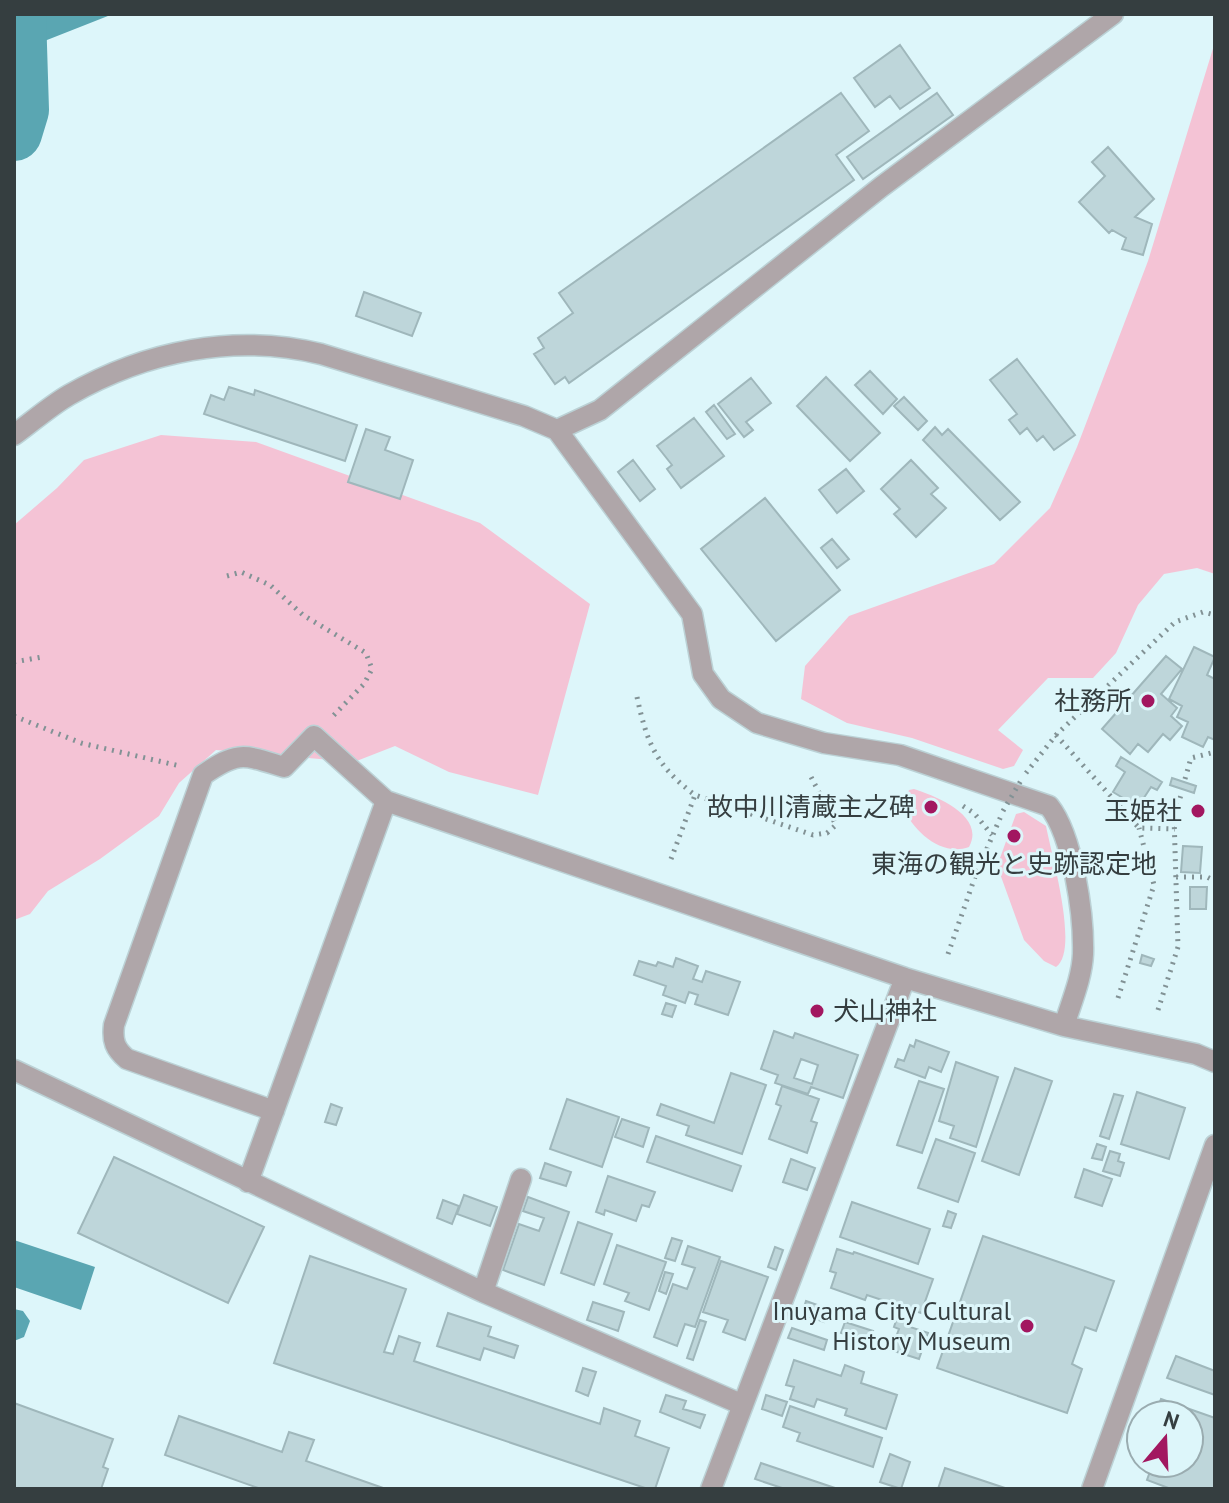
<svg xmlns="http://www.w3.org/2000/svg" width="1229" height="1503" viewBox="0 0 1229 1503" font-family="'PT Sans','Noto Sans JP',sans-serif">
	<rect width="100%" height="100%" fill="#ddf6fa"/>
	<path fill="#f4c3d5" d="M1215 42V574L1197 568 1164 574 1138 605 1116 653 1093 678H1048L998 730 1023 750 1014 766 1003 769 912 738 847 723 801 699 805 666 849 616 994 564 1050 508 1077 447 1148 261Z
		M161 435 256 442 480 523 590 604 538 795 449 772 395 746 354 762 216 750 179 783 159 816 100 859 48 891 30 914 14 920V525L57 488 84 460Z
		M914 789C936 796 986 816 969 847 941 857 913 831 903 807L909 790Z
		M1024 812 1046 826C1051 853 1080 951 1056 967L1044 961 1024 940 999 871 1000 858 1016 814Z"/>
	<path fill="#5aa6b2" d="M14 14H113L14 53Z
		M14 1240 95 1267 81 1310 14 1287Z
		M14 1309 23 1311 30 1321 24 1337 14 1341Z"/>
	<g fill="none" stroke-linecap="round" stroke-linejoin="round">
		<path stroke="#5aa6b2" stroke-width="56" d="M14 133 21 110 18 14"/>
	</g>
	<path fill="#bed6da" stroke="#9fb7bb" stroke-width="2" fill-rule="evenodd" d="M900 45 930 88 900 109 890 96 875 107 854 78Z
		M841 93 869 131 836 155 854 180 569 383 565 377 555 384 534 354 544 348 538 338 573 313 559 293Z
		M937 93 953 115 863 179 847 157Z
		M1108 147 1154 199 1135 217 1152 224 1143 255 1122 249 1126 238 1112 230 1109 233 1079 202 1105 176 1092 162Z
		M364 292 421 313 412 336 356 316Z
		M1017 359 1075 435 1054 450 1043 436 1037 441 1027 428 1020 434 1009 420 1017 414 990 380Z
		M870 371 897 399 883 414 855 385Z
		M826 377 880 433 850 461 797 406Z
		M751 378 771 403 746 422 753 430 744 437 718 404Z
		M229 387 254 395 255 390 357 425 345 461 204 414 211 395 224 400Z
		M904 397 927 421 918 430 894 406Z
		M714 405 735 434 727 439 706 412Z
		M694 418 724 456 681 488 667 469 672 465 657 446Z
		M935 427 942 435 948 429 1020 502 1000 520 923 440Z
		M366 429 390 437 385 450 413 460 400 499 348 482Z
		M633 460 655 489 640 501 618 472Z
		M911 460 938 488 931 494 946 508 916 537 894 514 900 509 881 489Z
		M846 469 864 491 837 513 819 490Z
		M765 498 840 590 776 641 701 549Z
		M832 539 849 559 837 568 821 548Z
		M1194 647 1215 657 1207 675 1215 679V740L1208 737 1203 747 1182 737 1188 722 1177 717 1182 706 1169 699Z
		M1166 656 1182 669 1161 694 1177 708 1171 716 1182 726 1170 740 1163 734 1148 752 1138 744 1130 754 1102 729Z
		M1121 757 1162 782 1157 790 1151 787 1138 807 1113 792 1125 772 1116 766Z
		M1172 778 1196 786 1194 793 1170 785Z
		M1183 846 1202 847 1200 873 1181 872Z
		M1190 887H1207L1206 909H1190Z
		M1142 955 1154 959 1151 966 1140 963Z
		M676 958 698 966 693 979 702 982 706 971 740 982 728 1015 695 1004 698 995 689 992 685 1003 663 995 666 986 634 975 639 961 656 966 658 962 673 967Z
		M666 1003 676 1006 672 1017 662 1014Z
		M774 1031 793 1038 795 1033 858 1055 843 1098 811 1087 808 1094 775 1083 778 1075 761 1069ZM801 1059 818 1065 812 1084 794 1078Z
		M916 1040 949 1052 941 1072 929 1067 925 1078 895 1067 898 1059 904 1061 910 1045 914 1047Z
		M956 1062 998 1077 976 1147 950 1138 954 1126 939 1121Z
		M1015 1068 1052 1081 1019 1175 982 1161Z
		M731 1073 766 1085 742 1154 686 1135 689 1126 657 1115 661 1104 714 1123Z
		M919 1081 944 1089 922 1153 897 1145Z
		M782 1086 819 1099 811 1121 817 1123 807 1153 769 1139 781 1106 776 1104Z
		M1137 1092 1185 1108 1169 1159 1121 1144Z
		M1114 1094 1123 1096 1109 1139 1100 1136Z
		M567 1099 619 1117 602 1167 550 1149Z
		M331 1104 342 1108 336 1125 325 1122Z
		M622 1119 649 1128 643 1147 615 1137Z
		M656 1136 741 1166 732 1191 647 1162Z
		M936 1139 975 1153 958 1202 918 1188Z
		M1097 1144 1106 1147 1102 1160 1092 1158Z
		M1110 1151 1120 1154 1118 1161 1124 1163 1120 1176 1103 1171Z
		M114 1157 264 1227 228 1303 78 1233Z
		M791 1159 815 1168 807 1190 783 1182Z
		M545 1163 571 1172 566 1186 540 1178Z
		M1084 1169 1112 1179 1102 1206 1075 1197Z
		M608 1176 655 1192 649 1207 642 1205 636 1221 605 1210 604 1215 596 1212Z
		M464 1195 497 1207 490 1226 457 1214Z
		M528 1197 569 1212 544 1285 503 1270 519 1224 539 1231 544 1218 523 1211Z
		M443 1200 459 1206 452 1224 437 1218Z
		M852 1202 930 1229 918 1264 840 1237Z
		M948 1211 956 1214 951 1228 943 1226Z
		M578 1222 612 1234 594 1285 561 1273Z
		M983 1236 1114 1281 1096 1331 1085 1327 1072 1364 1082 1369 1067 1413 937 1368Z
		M672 1238 682 1241 675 1261 665 1258Z
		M617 1245 666 1262 649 1310 625 1301 629 1293 604 1284Z
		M688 1246 720 1257 695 1327 685 1324 677 1346 654 1337 673 1284 687 1289 695 1268 682 1264Z
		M775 1247 783 1250 776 1270 768 1267Z
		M837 1249 853 1254 854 1252 933 1279 921 1313 867 1295 865 1300 831 1288 836 1273 830 1271Z
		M310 1256 406 1289 384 1352 393 1354 399 1336 420 1343 414 1361 600 1424 604 1408 640 1421 635 1436 669 1448 655 1489H648L274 1363Z
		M721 1261 768 1277 745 1340 723 1332 728 1320 703 1312Z
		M665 1272 673 1274 666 1294 659 1291Z
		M806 1301 829 1309 824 1322 802 1314Z
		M593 1302 624 1312 618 1331 587 1320Z
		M448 1313 491 1327 488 1336 518 1346 514 1358 484 1348 480 1360 437 1346Z
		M897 1318 912 1322 910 1327 928 1333 919 1359 891 1350 899 1329 894 1327Z
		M700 1320 706 1322 693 1360 687 1358Z
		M845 1322 873 1331 869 1343 841 1333Z
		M792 1328 827 1340 824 1350 788 1338Z
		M1176 1356 1215 1371V1395L1167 1378Z
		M794 1360 841 1376 845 1365 864 1372 861 1383 897 1395 886 1429 845 1415 847 1409 817 1399 814 1407 790 1399 794 1387 786 1385Z
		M583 1368 596 1372 588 1396 576 1391Z
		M666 1395 686 1401 683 1409 705 1415 700 1428 660 1412Z
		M766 1395 787 1402 782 1416 762 1409Z
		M1161 1399 1215 1418V1489H1171L1147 1480 1153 1463H1189V1415H1155Z
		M14 1403 113 1439 103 1467 108 1469 101 1489H14Z
		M790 1406 882 1438 873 1467 797 1441 800 1433 783 1427Z
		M179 1416 282 1452 289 1432 314 1440 306 1461 386 1489H261L165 1455Z
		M890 1454 910 1462 901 1489 880 1482Z
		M761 1463 838 1489H785L755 1479Z
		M945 1468 1008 1489H938Z"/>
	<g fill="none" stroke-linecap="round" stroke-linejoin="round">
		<g stroke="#bbd1d5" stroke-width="23">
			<path id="minor" d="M557 430 600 410 881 187 1113 14
				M14 435C32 422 50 406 69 395 146 351 234 333 321 354L524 416 557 430 692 614 703 674 721 699 757 723 824 743 900 755 1049 806C1073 836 1084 915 1083 954 1082 978 1071 1003 1064 1026
				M14 1070 483 1292 743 1405
				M274 1111 127 1059C115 1049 112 1041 114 1025L203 775C239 750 244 755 284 767L314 736 386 801
				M248 1182 386 801 905 978 1064 1026 1196 1054 1215 1062
				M483 1292 521 1179
				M711 1489 905 978
				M1092 1489 1215 1145"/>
		</g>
		<path stroke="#829295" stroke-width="5" stroke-dasharray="2 6" stroke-linecap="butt" d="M227 576 241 572 270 585 303 615 366 653 372 669 364 684 331 718
			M14 662 42 657
			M637 697C647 743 656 766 695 795L813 835 827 833 836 825 810 775
			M14 716 81 743 180 766
			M1056 735 1139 828 1175 829
			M1026 773 1056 735 1175 622 1203 612 1215 615
			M1185 779 1191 758 1215 752
			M963 806 974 813 992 835
			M671 859 695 795
			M1176 877H1207L1215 881
			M948 954 976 874 1001 816
			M1118 998 1154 885 1139 828
			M1158 1010 1178 947 1174 817 1181 795"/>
		<use href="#minor" stroke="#afa6a9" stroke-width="20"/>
		<path stroke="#829295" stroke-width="5" stroke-dasharray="2 6" stroke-linecap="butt" d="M1003 811 1023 777"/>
	</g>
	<g fill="#a21760" stroke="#ddf6fa" stroke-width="3">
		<circle cx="1148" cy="701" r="8"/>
		<circle cx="931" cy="807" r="8"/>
		<circle cx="1198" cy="811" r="8"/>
		<circle cx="1014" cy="836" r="8"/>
		<circle cx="817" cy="1011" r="8"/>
		<circle cx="1027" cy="1326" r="8"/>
	</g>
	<g text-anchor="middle" stroke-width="6" stroke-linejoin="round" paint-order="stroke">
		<g font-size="26" fill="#353e40" stroke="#ddf6fa" text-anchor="end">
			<text x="1132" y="710">社務所</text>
			<text x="915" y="816">故中川清蔵主之碑</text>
			<text x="1182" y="820">玉姫社</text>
			<text x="1014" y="873" text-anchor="middle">東海の観光と史跡認定地</text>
			<text x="833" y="1020" text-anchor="start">犬山神社</text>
			<text x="1011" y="1320">Inuyama City Cultural<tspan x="1011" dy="30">History Museum</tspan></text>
		</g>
	</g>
	<rect width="1229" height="1503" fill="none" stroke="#353e40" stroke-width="32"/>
	<g transform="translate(1165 1439) rotate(19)"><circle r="38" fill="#ddf6fa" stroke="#9aacb0" stroke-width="2"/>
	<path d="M0-6L14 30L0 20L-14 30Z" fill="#a21760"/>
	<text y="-12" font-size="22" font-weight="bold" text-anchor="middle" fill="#353e40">N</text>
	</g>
</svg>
